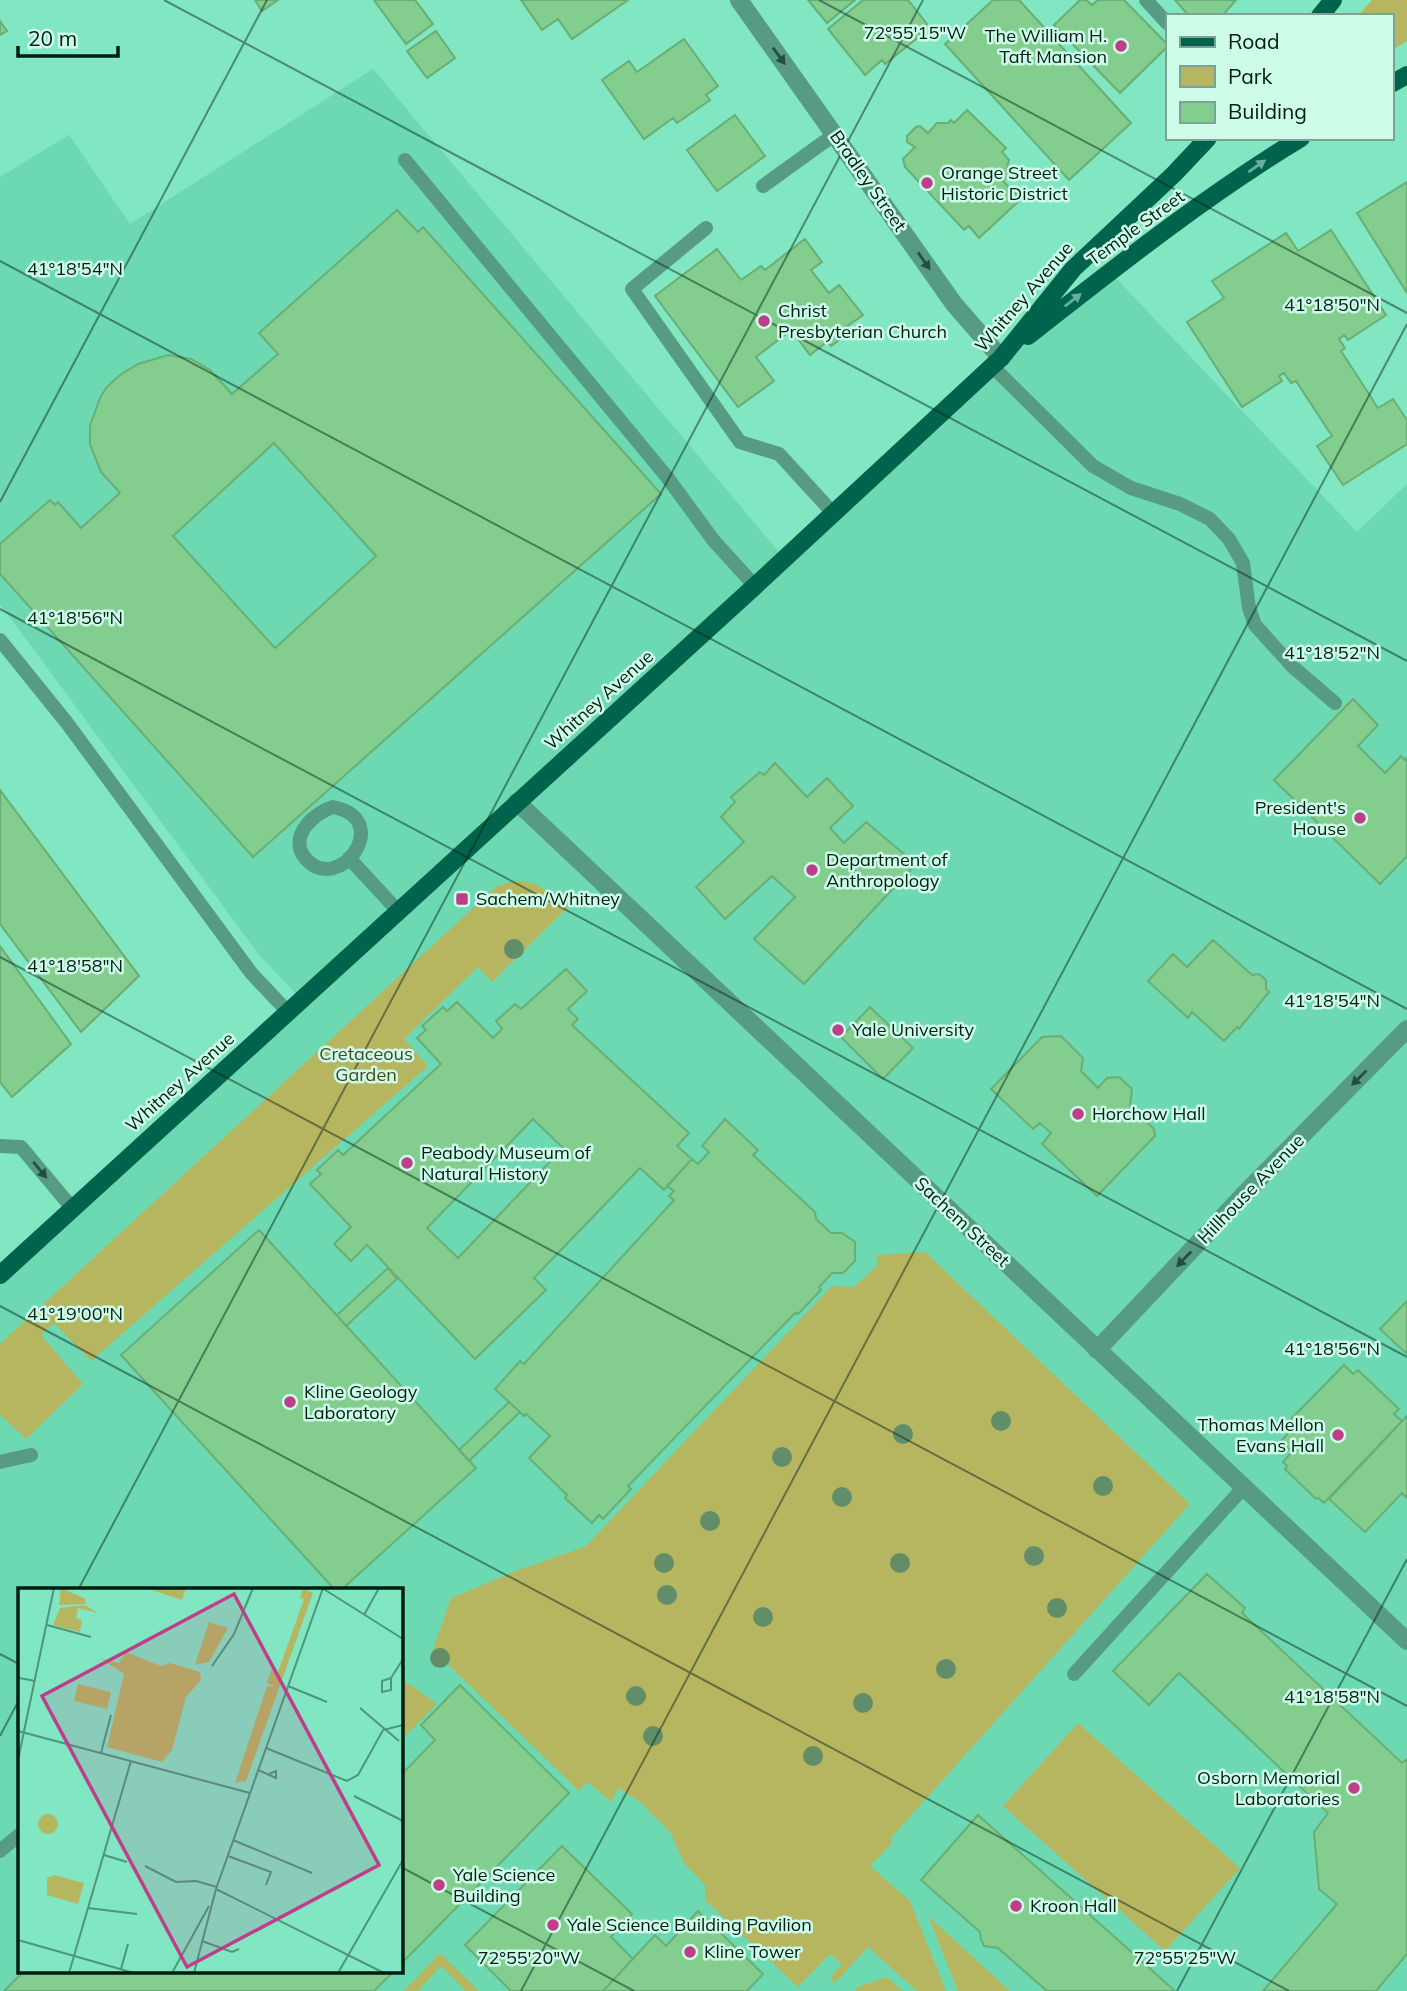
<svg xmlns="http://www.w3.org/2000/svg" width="1407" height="1991" viewBox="0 0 1407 1991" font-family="Mulish,sans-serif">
	<rect width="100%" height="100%" fill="#81e6c2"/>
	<path fill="#6cd9b3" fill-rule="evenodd" d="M373 69 784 558 1001 358 1110 272 1357 532 1407 484V1991H0V1275L301 999 260 956 0 604V177L69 135 130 224ZM19 1590H401V1972H19Z"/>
	<path fill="#b6b661" d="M1372 0H1407V41L1391 51V16H1358Z
		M523 881 536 884 568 907 492 982 478 967 404 1039 428 1066 91 1361 54 1323 41 1335 83 1384 26 1439 0 1415V1344L497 886 511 882Z
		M925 1252 1190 1504 890 1839 892 1843 870 1866 910 1901 946 1991H917L868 1947 835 1983 830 1978 842 1964 830 1954 798 1987 705 1900V1885L684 1863 670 1832 640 1802 618 1788 611 1802 588 1782 579 1791 433 1650 451 1598 516 1571 586 1546 832 1286 854 1287 878 1265 876 1255Z
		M401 1681 411 1685 437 1704 401 1740Z
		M1078 1723 1240 1868 1165 1951 1003 1806Z
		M928 1916 1010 1991H958Z
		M440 1953 479 1991H466L441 1966 418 1991H404Z
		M887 1977 903 1991H854L858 1987Z"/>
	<path fill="#83ce8f" stroke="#69ae75" stroke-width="2" fill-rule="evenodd" d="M255 0H278L262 11Z
		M374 0H415L433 24 406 44Z
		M521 0H628L572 39 558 19 542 30Z
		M808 0H855L827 23Z
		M863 0H908L927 24 918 31 921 35 885 64 882 60 865 75 828 29Z
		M993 0H1019L1131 123 1069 180 945 44Z
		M1080 0H1086L1092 5 1098 0H1124L1167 44V47L1120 93 1054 25Z
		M1175 0H1236L1222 16H1189Z
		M0 21 7 31 0 35Z
		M436 31 455 58 427 78 407 51Z
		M684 39 718 86 706 95 710 100 677 123 673 118 644 139 602 80 629 61 637 72Z
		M967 110 1006 148 1002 152 1009 160 1007 168 1009 175 1003 181 1021 199 979 238 969 226 964 230 905 167 903 159 915 147 907 142V136L916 127 920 126 928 133 937 123H948L951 120 954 123Z
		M735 115 765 156 717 191 687 150Z
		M1407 182V293L1357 213Z
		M397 210 418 232 423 227 661 494 253 857 0 574V544L50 500 55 505 58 502 81 528 120 493 101 472 90 444V426L100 398 106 388 120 375 138 364 168 355 191 359 210 370 232 394 278 354 259 333ZM274 443 376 556 275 648 173 536Z
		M1331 230 1386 315 1348 340 1344 335 1339 339 1345 348 1341 351 1378 408 1393 399 1407 420V444L1343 485 1317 446 1332 436 1296 381 1291 383 1284 373 1279 376 1282 381 1242 407 1187 322 1224 298 1212 281 1286 233 1298 251Z
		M805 239 822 262 811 270 829 293 839 285 863 315 846 327 850 332 831 346 828 341 810 355 791 330 756 357 774 381 738 407 655 296 717 249 741 280 761 266 765 270Z
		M1353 699 1378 725 1358 746 1385 773 1401 756 1405 760 1407 758V856L1380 884 1274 780Z
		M775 763 807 797 827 778 853 806 830 828 844 843 866 822 916 864 804 984 754 939 795 897 772 876 725 919 696 887 744 842 721 817 735 802 731 797 760 772 764 775Z
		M0 790 139 976 81 1032 0 924Z
		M1213 940 1252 975 1259 974 1266 980V989L1269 992 1239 1029 1237 1027 1224 1041 1192 1012 1188 1018 1148 981 1173 954 1187 967Z
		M0 946 71 1044 12 1097 0 1082Z
		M566 969 587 991 568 1009 578 1019 572 1025 689 1133 677 1146 692 1159 664 1190 640 1168 534 1278 546 1290 475 1359 367 1245 351 1261 334 1244 351 1227 310 1184 321 1174 317 1170 338 1150 343 1155 441 1064 417 1038 426 1030 422 1026 443 1007 447 1011 457 1002 493 1038 502 1029 496 1021 504 1014 515 1004 521 1009ZM533 1119 563 1148 458 1258 427 1228Z
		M870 1007 913 1048 883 1079 841 1037Z
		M1061 1036 1083 1058 1081 1071 1098 1088 1107 1078 1119 1077 1132 1089 1130 1106 1154 1129 1155 1136 1097 1196 1042 1144 1051 1133 1040 1123 1033 1129 991 1089 1042 1037Z
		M725 1119 758 1150 753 1155 815 1212 816 1219 831 1233H842L855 1242V1261L843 1273H832L819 1287 821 1290 798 1314 795 1313 628 1486 631 1489 603 1519 599 1515 592 1523 565 1498 567 1495 529 1458 550 1436 526 1414 524 1416 495 1389 520 1361 524 1364 674 1200 669 1196 674 1191 667 1186 692 1159 698 1164 709 1152 702 1146Z
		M259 1230 476 1468 341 1590H335L121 1355Z
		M388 1268 397 1279 346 1326 337 1315Z
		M1407 1301V1354L1380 1329Z
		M1344 1365 1353 1374 1358 1370 1399 1409 1394 1414 1402 1421 1324 1503 1318 1498 1316 1499 1285 1469 1287 1466 1283 1462 1292 1452 1281 1441 1292 1429 1286 1424Z
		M509 1402 520 1412 469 1461 459 1450Z
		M1407 1416V1498L1402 1493 1365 1532 1329 1499Z
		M1207 1574 1245 1608 1242 1613 1402 1763 1407 1759V1954L1376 1991H1263L1337 1904 1319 1889 1314 1832 1328 1813 1179 1673 1149 1705 1113 1671Z
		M460 1685 569 1793 401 1964V1775L435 1740 421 1725Z
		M978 1815 1175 1991H1047L998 1948 984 1946 981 1939 980 1932 921 1880Z
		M562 1846 632 1914 611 1937 633 1959 603 1991H511L465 1945Z
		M698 1911 763 1974 747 1991H603L655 1935 666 1946Z
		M23 1972H393L374 1991H4Z"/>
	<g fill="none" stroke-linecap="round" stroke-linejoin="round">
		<path stroke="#579b82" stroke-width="14" d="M1146 0 1167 23
			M405 160 667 477 714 541 755 586
			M763 186 835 134
			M706 228 632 289 740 442 779 454 833 513
			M992 366 1093 466 1131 488 1180 504 1210 519 1229 539 1243 563 1249 608 1255 625 1293 667 1335 703
			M0 640 67 723 252 974 288 1012
			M333 807C395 819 339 896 306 859 287 838 313 813 333 807Z
			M349 858 398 911
			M0 1146 21 1147 73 1209
			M0 1462 31 1455
			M1074 1674 1245 1486
			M0 1851 19 1835"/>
		<path stroke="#579b82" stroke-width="18" d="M739 0 954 304 1001 358
			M1097 1350 1252 1186 1407 1029"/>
		<path stroke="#579b82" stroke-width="18" d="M517 802 1407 1641"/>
		<path stroke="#00634b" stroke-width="18" d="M1320 16 1333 0
			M1391 84 1407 75
			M1028 336C1116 267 1205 196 1301 138
			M0 1275 755 586 1001 358 1073 269 1174 174 1208 138"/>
	</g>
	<g fill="#618e68">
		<circle cx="514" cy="949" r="10"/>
		<circle cx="1001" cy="1421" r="10"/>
		<circle cx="903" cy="1434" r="10"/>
		<circle cx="782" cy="1457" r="10"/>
		<circle cx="1103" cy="1486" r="10"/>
		<circle cx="842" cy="1497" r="10"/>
		<circle cx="710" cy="1521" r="10"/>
		<circle cx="1034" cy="1556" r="10"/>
		<circle cx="664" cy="1563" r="10"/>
		<circle cx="900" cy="1563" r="10"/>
		<circle cx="667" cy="1595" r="10"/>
		<circle cx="1057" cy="1608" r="10"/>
		<circle cx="763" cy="1617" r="10"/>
		<circle cx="440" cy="1658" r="10"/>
		<circle cx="946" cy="1669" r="10"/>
		<circle cx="636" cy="1696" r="10"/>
		<circle cx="863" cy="1703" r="10"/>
		<circle cx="653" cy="1736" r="10"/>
		<circle cx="813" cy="1756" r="10"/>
	</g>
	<defs><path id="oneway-solid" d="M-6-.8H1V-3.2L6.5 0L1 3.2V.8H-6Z" transform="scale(1.75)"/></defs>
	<g fill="#234f40">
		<use href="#oneway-solid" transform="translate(779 56) rotate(54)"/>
		<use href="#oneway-solid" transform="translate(924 261) rotate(55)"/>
		<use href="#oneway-solid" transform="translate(1359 1078) rotate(135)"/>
		<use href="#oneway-solid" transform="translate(40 1170) rotate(50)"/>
		<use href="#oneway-solid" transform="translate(1184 1259) rotate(134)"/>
	</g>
	<g fill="#66b09a">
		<use href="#oneway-solid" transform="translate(1257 166) rotate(-35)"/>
		<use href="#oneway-solid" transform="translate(1073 300) rotate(-38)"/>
	</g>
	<path fill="none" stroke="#001d14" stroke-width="2" stroke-opacity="0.45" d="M164 0 1407 661M819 0 1407 313M0 261 1407 1009M0 502 267 0M0 609 1407 1357M0 957 1407 1706M0 1306 1289 1991M78 1590 923 0M0 1654 19 1664M0 1736 19 1700M401 1867 634 1991M521 1991 1407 324M1177 1991 1407 1559"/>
	<g fill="#bf3e89" stroke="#cdfce9" stroke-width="2.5">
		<circle cx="1121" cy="46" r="7"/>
		<circle cx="927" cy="183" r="7"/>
		<circle cx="764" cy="321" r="7"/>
		<circle cx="1360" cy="818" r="7"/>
		<circle cx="812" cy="870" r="7"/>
		<rect x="455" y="892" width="14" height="14" rx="3.5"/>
		<circle cx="838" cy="1030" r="7"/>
		<circle cx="1078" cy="1114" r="7"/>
		<circle cx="407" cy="1163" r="7"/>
		<circle cx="290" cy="1402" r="7"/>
		<circle cx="1338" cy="1435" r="7"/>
		<circle cx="1354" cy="1788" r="7"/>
		<circle cx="439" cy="1885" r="7"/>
		<circle cx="1016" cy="1906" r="7"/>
		<circle cx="553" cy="1925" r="7"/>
		<circle cx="690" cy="1952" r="7"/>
	</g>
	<g text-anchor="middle" stroke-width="5" stroke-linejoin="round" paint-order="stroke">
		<g font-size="18" fill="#001d14" stroke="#cdfce9" text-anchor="start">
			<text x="1107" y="42" text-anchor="end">The William H.<tspan x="1107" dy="21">Taft Mansion</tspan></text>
			<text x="941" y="179">Orange Street<tspan x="941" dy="21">Historic District</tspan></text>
			<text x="778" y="317">Christ<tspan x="778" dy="21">Presbyterian Church</tspan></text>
			<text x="1346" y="814" text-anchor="end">President's<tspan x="1346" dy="21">House</tspan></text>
			<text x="826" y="866">Department of<tspan x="826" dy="21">Anthropology</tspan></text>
			<text x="476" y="905">Sachem/Whitney</text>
			<text x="852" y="1036">Yale University</text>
			<text x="1092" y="1120">Horchow Hall</text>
			<text x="421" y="1159">Peabody Museum of<tspan x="421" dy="21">Natural History</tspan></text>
			<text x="304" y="1398">Kline Geology<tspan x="304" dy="21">Laboratory</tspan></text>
			<text x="1324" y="1431" text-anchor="end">Thomas Mellon<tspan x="1324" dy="21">Evans Hall</tspan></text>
			<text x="1340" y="1784" text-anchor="end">Osborn Memorial<tspan x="1340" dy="21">Laboratories</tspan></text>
			<text x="453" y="1881">Yale Science<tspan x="453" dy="21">Building</tspan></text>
			<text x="1030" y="1912">Kroon Hall</text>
			<text x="567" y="1931">Yale Science Building Pavilion</text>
			<text x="704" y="1958">Kline Tower</text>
		</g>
		<g font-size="18" fill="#001d14" stroke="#cdfce9">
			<text transform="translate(868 181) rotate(55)" y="6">Bradley Street</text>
			<text transform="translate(1136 228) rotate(-36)" y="6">Temple Street</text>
			<text transform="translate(1024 297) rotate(-49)" y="6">Whitney Avenue</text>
			<text transform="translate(599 700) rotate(-42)" y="6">Whitney Avenue</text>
			<text transform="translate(180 1082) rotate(-42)" y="6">Whitney Avenue</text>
			<text transform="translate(1251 1189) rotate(-46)" y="6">Hillhouse Avenue</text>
			<text transform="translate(962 1222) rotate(43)" y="6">Sachem Street</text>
		</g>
		<g font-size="18" fill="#46461f" stroke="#cdfce9">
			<text x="366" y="1060">Cretaceous<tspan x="366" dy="21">Garden</tspan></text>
		</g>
	</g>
	<g transform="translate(18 1588)">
		<rect width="385" height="385" fill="#81e6c2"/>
		<path d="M43 0 68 11 67 16 41 17ZM128 0H168L164 12ZM285 0 295 5 228 193 217 195 249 98 258 99 249 95 253 83 260 84 286 11 282 10ZM67 17 80 25 60 20 58 30 64 32 62 44 35 37 42 20ZM191 34 210 40 191 74 177 77ZM108 64 143 78 152 75 182 84 183 92 168 109 154 162 144 174 89 159 106 86 82 70 101 75ZM60 96 93 104 89 121 56 113ZM20 236a10 10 0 1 1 20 0a10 10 0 1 1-20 0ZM36 287 66 295 60 316 29 307V290Z" fill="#b6b661"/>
		<path fill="none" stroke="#4d967c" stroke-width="2" d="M304 0 385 51M346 27 361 0M29 37 73 49M194 78 216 46 235 0M0 79 1 90 17 93M373 90V102L364 104V93L373 90 385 71M270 98 309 114M342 120 381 153M0 143 232 205M248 160 329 193 340 187 365 142 385 137M83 165 93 127M0 172 36 0M240 182 258 190V183L251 186M336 208 385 233M215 252 294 285M86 267 109 274M210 268 253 284 248 297M127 278 158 294 178 293 199 299M198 301 366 385M70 320 119 326M0 352 116 385M184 353 214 364 221 361M103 381 110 356M51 385 113 173M154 385 191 318M176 385 198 301 305 0M320 385 385 272"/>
		<path fill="#bf3e89" fill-opacity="0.15" stroke="#bf3e89" stroke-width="3.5" d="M216 6 361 277 169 379 24 108Z"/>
		<rect width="385" height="385" fill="none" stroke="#001d14" stroke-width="3.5"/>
	</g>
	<g font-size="18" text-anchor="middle" fill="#001d14" stroke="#cdfce9" stroke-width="5" stroke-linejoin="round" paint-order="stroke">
		<text x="915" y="39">72°55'15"W</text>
		<text x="75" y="275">41°18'54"N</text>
		<text x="1332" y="311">41°18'50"N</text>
		<text x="75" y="624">41°18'56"N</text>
		<text x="1332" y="659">41°18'52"N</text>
		<text x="75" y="972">41°18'58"N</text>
		<text x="1332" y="1007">41°18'54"N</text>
		<text x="75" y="1320">41°19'00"N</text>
		<text x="1332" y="1355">41°18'56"N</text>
		<text x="1332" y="1703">41°18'58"N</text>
		<text x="529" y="1964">72°55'20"W</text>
		<text x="1185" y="1964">72°55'25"W</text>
	</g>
	<rect x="1166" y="14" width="228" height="126" fill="#cdfce9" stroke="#7ba394" stroke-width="2"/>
	<rect x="1180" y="37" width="35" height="10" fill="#00634b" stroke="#7ba394" stroke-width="2"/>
	<text x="1228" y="49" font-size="21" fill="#001d14">Road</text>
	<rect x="1180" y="66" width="35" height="21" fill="#b6b661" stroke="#7ba394" stroke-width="2"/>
	<text x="1228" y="84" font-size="21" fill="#001d14">Park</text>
	<rect x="1180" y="102" width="35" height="21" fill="#83ce8f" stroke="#7ba394" stroke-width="2"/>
	<text x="1228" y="119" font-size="21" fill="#001d14">Building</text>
	<path d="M18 46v10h100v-10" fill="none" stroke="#001d14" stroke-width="3.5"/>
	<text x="28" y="46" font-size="21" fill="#001d14" stroke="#cdfce9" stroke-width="5" paint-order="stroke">20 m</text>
</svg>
